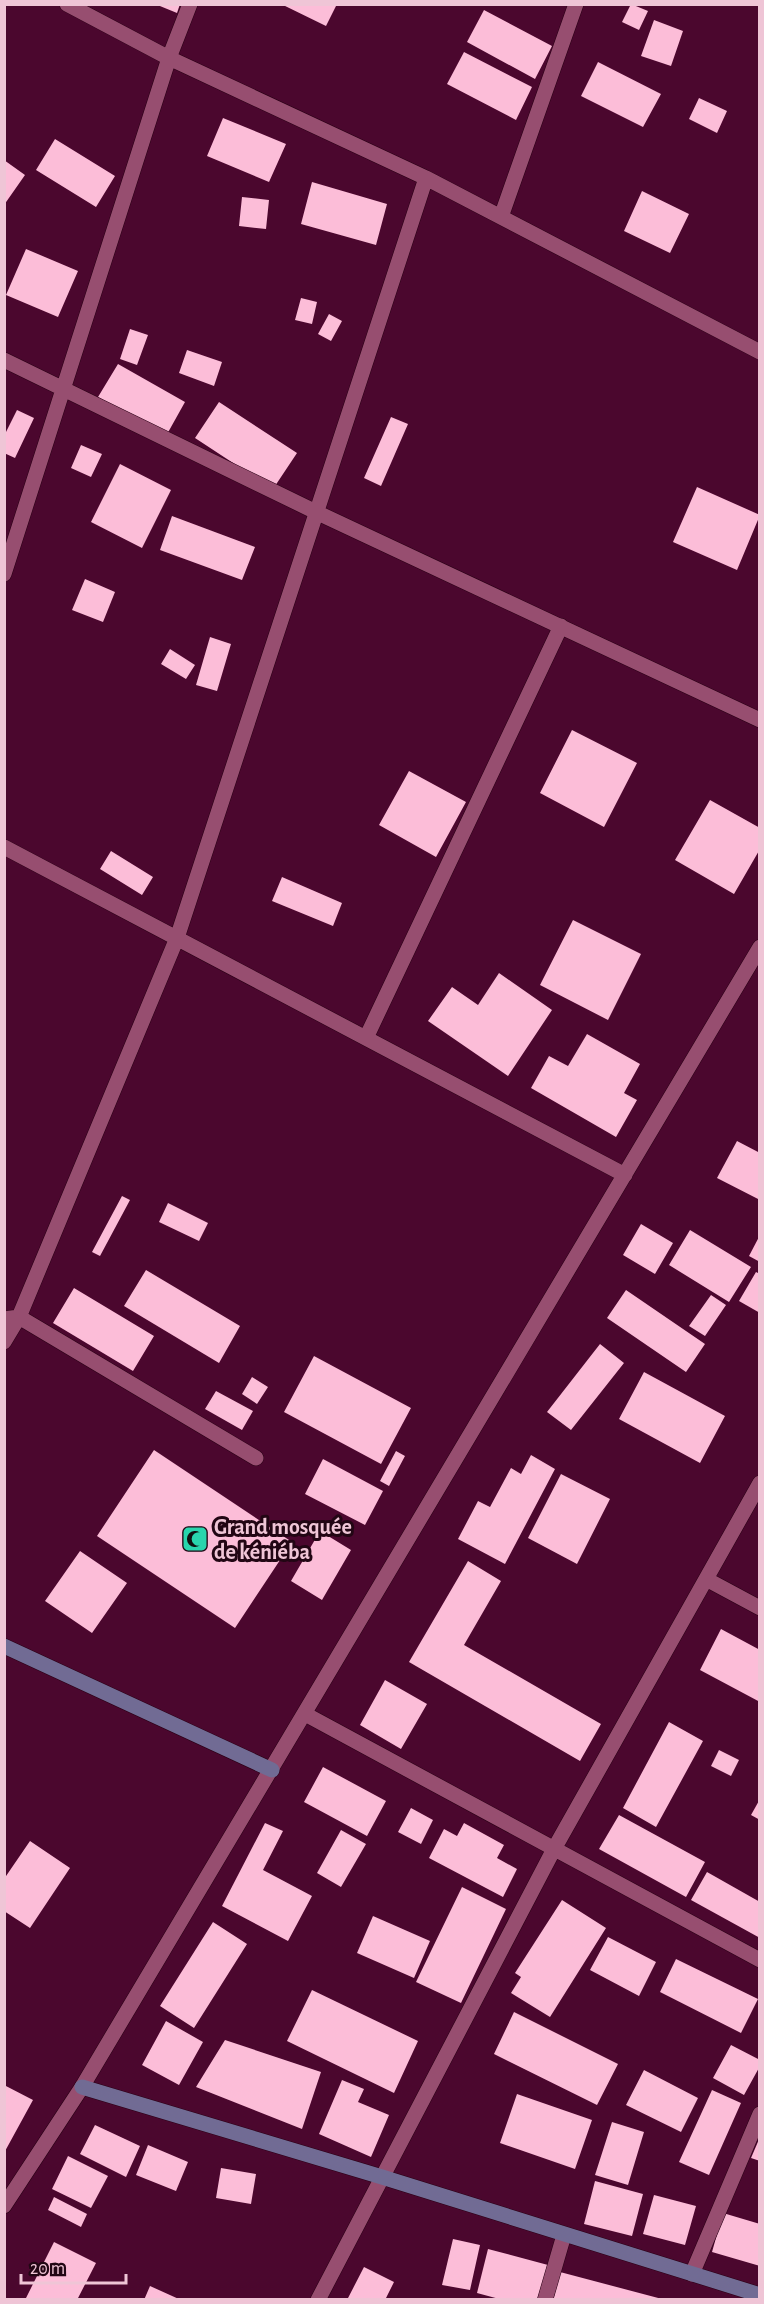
<svg xmlns="http://www.w3.org/2000/svg" width="764" height="2304" viewBox="0 0 764 2304" font-family="'Alegreya Sans',sans-serif">
	<rect width="100%" height="100%" fill="#4b072e"/>
	<path fill="#fcbdd8" d="M155 4H180L177 13Z
		M281 4H337L326 26Z
		M631 4 648 11 639 30 622 22Z
		M484 10 552 46 535 79 467 42Z
		M654 20 683 31 671 66 641 56Z
		M464 52 532 87 516 120 447 84Z
		M598 62 661 94 643 127 581 96Z
		M699 98 727 111 717 133 689 119Z
		M223 118 286 144 269 182 207 156Z
		M55 139 115 176 96 207 36 170Z
		M4 160 25 175 4 205Z
		M312 182 387 204 376 245 301 224Z
		M642 191 689 214 670 253 624 231Z
		M242 197 269 200 266 229 239 226Z
		M26 249 78 271 58 317 6 295Z
		M301 298 317 302 312 324 295 320Z
		M329 314 342 321 331 341 318 334Z
		M130 329 148 335 137 365 120 359Z
		M187 350 222 362 214 386 179 373Z
		M118 364 185 402 166 436 98 397Z
		M219 402 297 453 273 489 195 438Z
		M17 410 34 418 15 458 4 453V436Z
		M391 417 408 424 381 486 364 478Z
		M81 445 102 454 91 477 71 468Z
		M120 464 171 490 142 548 91 522Z
		M697 487 760 515 737 570 673 542Z
		M172 516 255 547 242 580 160 550Z
		M85 579 115 592 103 622 72 610Z
		M210 637 231 644 217 691 196 685Z
		M170 649 195 665 186 679 161 664Z
		M572 730 637 763 604 827 540 793Z
		M409 771 466 802 436 857 379 825Z
		M710 800 760 828V849L734 894 675 860Z
		M111 851 153 877 142 895 100 869Z
		M282 877 342 903 333 926 272 901Z
		M573 920 641 954 608 1020 540 985Z
		M499 973 552 1010 508 1076 428 1021 452 987 478 1005Z
		M587 1034 640 1064 624 1093 637 1100 616 1137 531 1088 549 1056 568 1066Z
		M737 1141 760 1153V1200L717 1178Z
		M122 1196 130 1200 100 1256 92 1252Z
		M168 1203 208 1223 199 1241 159 1222Z
		M641 1224 673 1243 655 1274 623 1255Z
		M690 1230 751 1267 729 1302 669 1265Z
		M760 1235V1262L749 1256Z
		M146 1270 240 1326 219 1363 124 1306Z
		M756 1272 760 1274V1313L739 1301Z
		M74 1288 154 1336 133 1371 53 1323Z
		M626 1290 705 1344 686 1372 607 1318Z
		M711 1295 726 1305 705 1336 689 1326Z
		M600 1344 624 1363 571 1430 547 1412Z
		M314 1356 411 1408 381 1464 284 1412Z
		M644 1372 725 1416 700 1463 619 1419Z
		M252 1377 268 1387 257 1404 242 1394Z
		M216 1391 253 1411 242 1430 205 1409Z
		M154 1450 292 1542 235 1628 97 1536Z
		M396 1451 405 1456 389 1486 380 1481Z
		M531 1455 555 1469 505 1564 458 1539 478 1501 490 1507 511 1468 521 1474Z
		M323 1459 383 1491 365 1525 305 1494Z
		M561 1474 610 1499 577 1564 528 1538Z
		M320 1531 351 1550 322 1600 291 1581Z
		M80 1551 127 1583 92 1633 45 1601Z
		M468 1561 501 1581 464 1645 601 1724 580 1761 409 1662Z
		M721 1629 760 1650V1702L700 1670Z
		M385 1680 427 1704 401 1749 360 1725Z
		M669 1722 703 1741 656 1827 623 1808Z
		M719 1750 739 1760 731 1776 711 1766Z
		M323 1767 386 1801 367 1836 304 1802Z
		M760 1799V1820L751 1815Z
		M411 1808 433 1820 421 1844 398 1832Z
		M619 1815 705 1862 686 1897 599 1849Z
		M265 1823 283 1831 263 1870 312 1896 288 1941 222 1906Z
		M464 1823 504 1845 497 1858 517 1869 503 1897 429 1858 444 1829 457 1836Z
		M341 1830 366 1844 341 1887 317 1873Z
		M30 1841 70 1868 30 1928 4 1911V1879Z
		M707 1872 760 1902V1938L691 1900Z
		M462 1887 506 1909 461 2003 416 1982Z
		M562 1900 606 1928 550 2017 511 1993 521 1977 515 1973Z
		M373 1916 430 1941 414 1978 357 1953Z
		M213 1922 247 1944 194 2028 160 2006Z
		M608 1937 656 1962 639 1996 590 1970Z
		M676 1959 758 1999 741 2033 660 1992Z
		M312 1990 418 2041 394 2093 287 2041Z
		M514 2012 618 2064 597 2105 494 2054Z
		M166 2021 203 2042 179 2085 142 2065Z
		M225 2040 321 2072 302 2129 196 2087Z
		M731 2045 760 2060V2066L744 2095 713 2078Z
		M644 2070 698 2098 681 2132 626 2105Z
		M342 2080 364 2089 358 2102 389 2115 371 2157 319 2134Z
		M4 2085 33 2100 4 2153Z
		M712 2090 741 2103 709 2175 679 2162Z
		M517 2094 592 2120 575 2169 500 2143Z
		M612 2122 644 2132 628 2185 595 2175Z
		M95 2125 140 2146 126 2177 80 2154Z
		M760 2137V2161L751 2158Z
		M148 2145 188 2162 176 2191 136 2175Z
		M68 2156 108 2176 91 2208 52 2189Z
		M221 2168 256 2174 251 2204 216 2198Z
		M595 2181 643 2194 632 2236 584 2224Z
		M654 2195 696 2206 685 2245 643 2234Z
		M54 2197 87 2214 81 2227 48 2210Z
		M723 2213 760 2224V2266L712 2252Z
		M453 2239 480 2245 470 2290 442 2285Z
		M54 2242 96 2263 77 2300H25Z
		M488 2249 548 2265 539 2300H503L477 2293Z
		M364 2267 394 2282 385 2300H347Z
		M560 2272 662 2299V2300H553Z
		M150 2286 181 2300H144Z"/>
	<g fill="none" stroke-linecap="round" stroke-linejoin="round">
		<g stroke="#290015" stroke-width="16">
			<path id="street" d="M67 4 169 58 426 178 760 352
				M501 217 576 4
				M4 360 318 513 760 720
				M4 574 169 58 190 4
				M4 847 625 1175
				M366 1038 561 626
				M4 1319 19 1317 256 1458
				M4 1342 19 1317 177 938 426 178
				M706 1579 760 1608
				M305 1714 760 1960
				M4 2206 82 2087 760 947
				M692 2274 760 2114
				M318 2300 554 1849 760 1483
				M545 2300 564 2235"/>
		</g>
		<g stroke="#290015" stroke-width="16">
			<path id="secondary" d="M4 1646 272 1770
				M82 2087 382 2177 760 2295"/>
		</g>
		<use href="#street" stroke="#974e70" stroke-width="15"/>
		<use href="#secondary" stroke="#716b94" stroke-width="15"/>
	</g>
	<defs>
		<g id="mosque-square" transform="scale(1.35)"><rect x="-9" y="-9" width="18" height="18" rx="4" fill="#29d5ad" stroke="#220614"/><path d="M3.5-4.9A6 6 0 1 0 3.5 4.9A5 5 0 1 1 3.5-4.9Z" fill="#111"/></g>
	</defs>
	<g fill-rule="evenodd">
		<use href="#mosque-square" x="195" y="1539"/>
	</g>
	<g text-anchor="middle" stroke-width="6" stroke-linejoin="round" paint-order="stroke">
		<g font-size="22" font-weight="bold" fill="#efc5d6" stroke="#220614" text-anchor="start">
			<text x="214" y="1534">Grand mosquée<tspan x="214" dy="25">de kéniéba</tspan></text>
		</g>
	</g>
	<rect width="764" height="2304" fill="none" stroke="#efc5d6" stroke-width="12"/>
	<path d="M21 2274v9h105v-9" fill="none" stroke="#efc5d6" stroke-width="3"/>
	<text x="30" y="2274" font-size="18" fill="#efc5d6" stroke="#220614" stroke-width="4.5" paint-order="stroke">20 m</text>
</svg>
